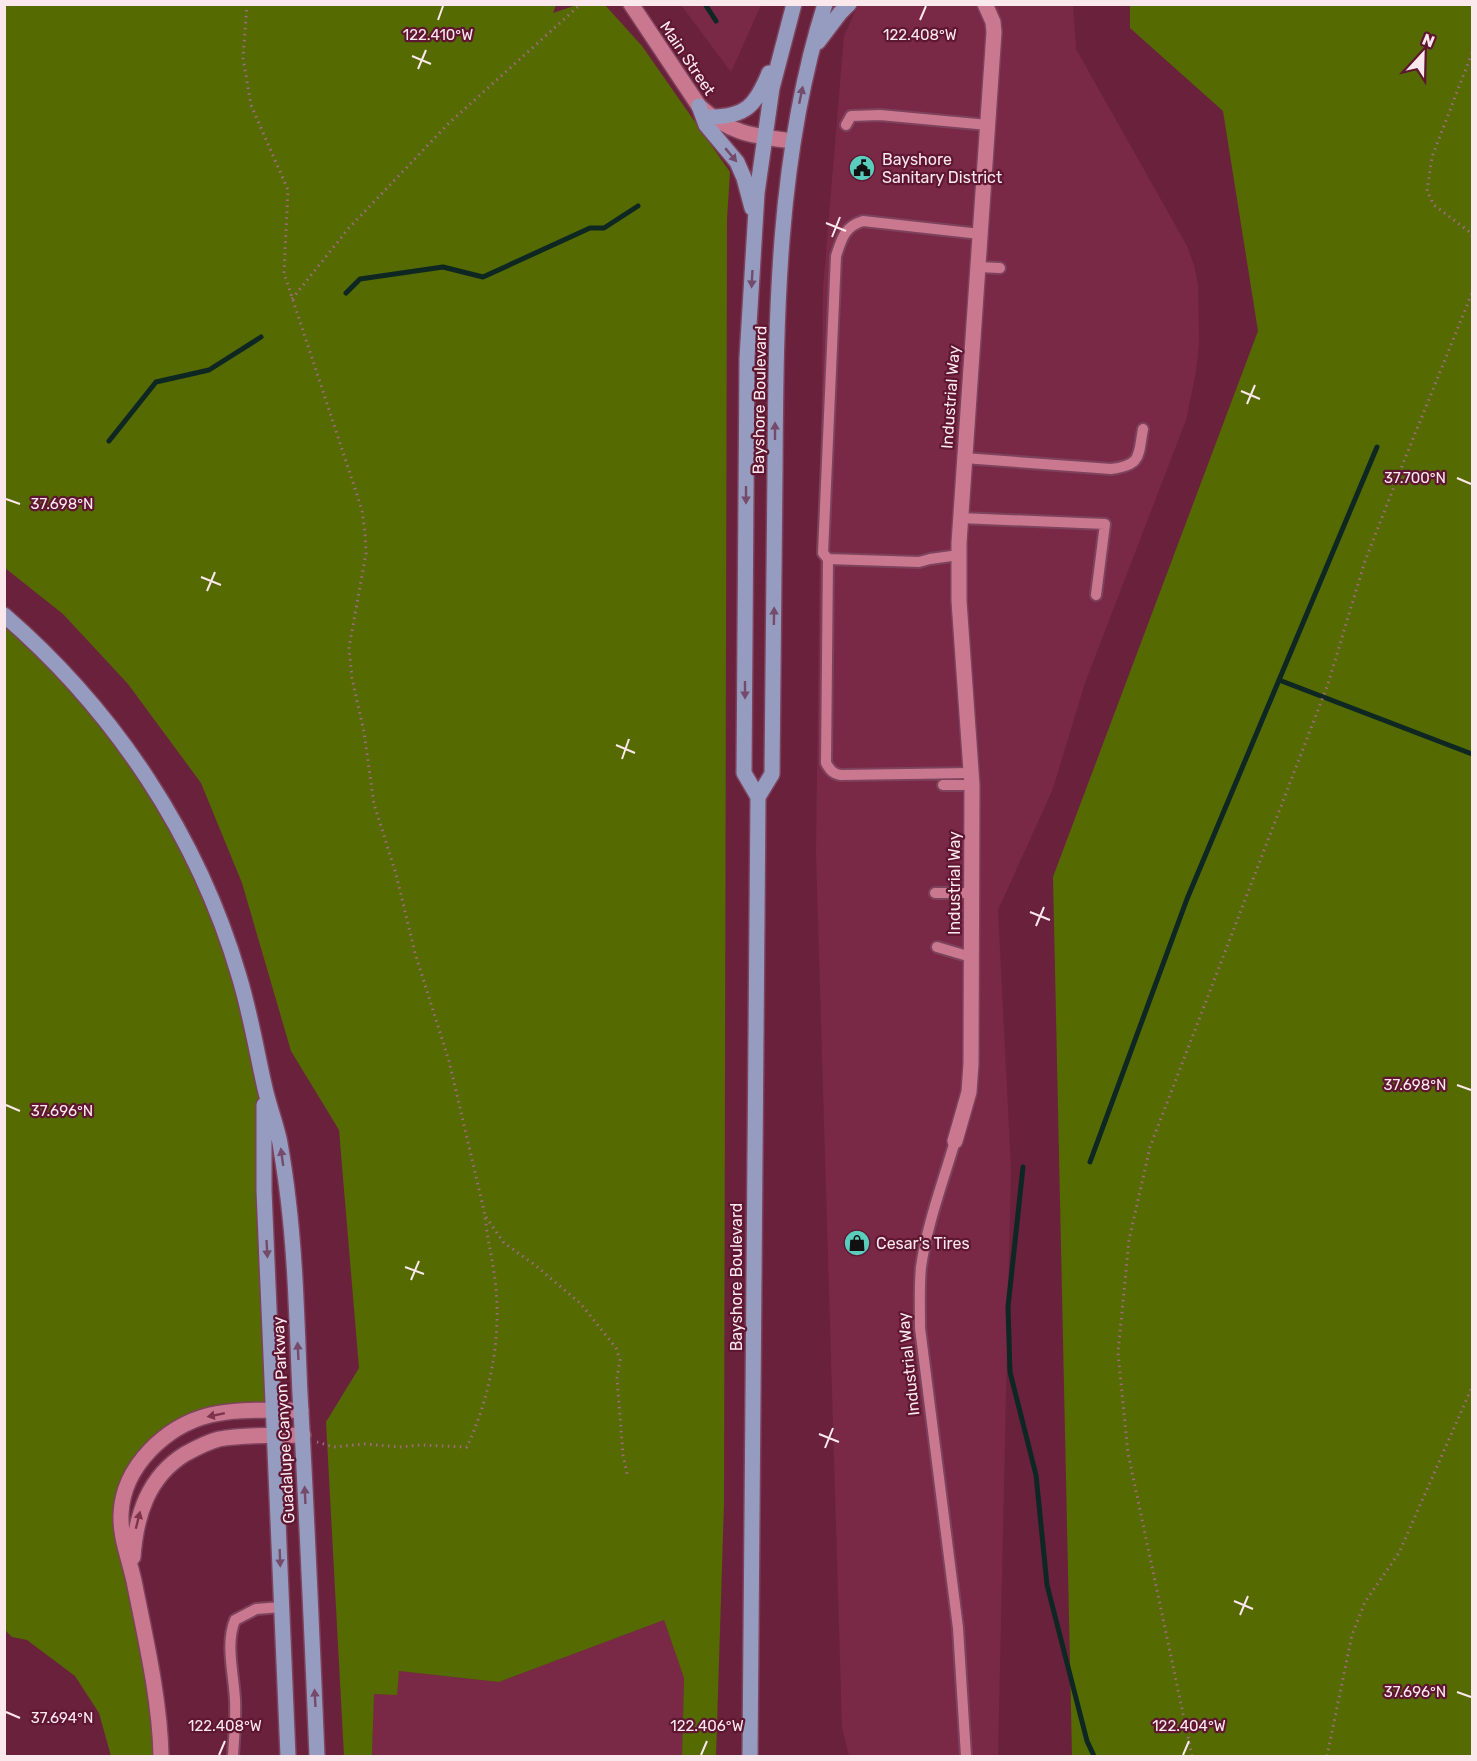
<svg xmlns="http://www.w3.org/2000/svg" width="1477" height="1761" viewBox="0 0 1477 1761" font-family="Rubik,sans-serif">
	<rect width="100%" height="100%" fill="#6a223c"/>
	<path fill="#792945" d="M681 5H761L731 72Z
		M858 5H1073L1076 49 1187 246 1194 265 1198 285 1199 343 1196 372 1186 420 1085 683 1052 791 998 910 1011 1168 998 1756H849L842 1727 816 853 823 289 844 36Z
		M664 1620 684 1678 682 1756H372L374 1694 399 1671 499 1682Z"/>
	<path fill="#556a00" d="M4 5H556L553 13 577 5H605L642 46 730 172 727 219 724 1503 716 1756H682L684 1678 664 1620 499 1682 399 1671 397 1695 374 1694 372 1756H344L326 1422 359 1368 339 1130 291 1051 242 883 201 783 128 684 63 614 5 568Z
		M1130 5H1472V1756H1072L1053 877 1258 331 1223 111 1130 28Z
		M5 615 119 738 213 902 264 1084 274 1411 230 1412 166 1437 124 1494 161 1756H111L99 1713 75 1676 27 1640 12 1637 5 1630Z"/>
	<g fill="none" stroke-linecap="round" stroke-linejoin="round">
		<path stroke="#0e2723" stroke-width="5" d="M705 4 716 21
			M346 293 360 279 443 267 483 277 590 228H604L638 206
			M109 441 156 382 209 370 261 337
			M1377 447 1279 680 1472 754
			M1090 1162 1187 899 1279 680
			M1023 1167 1008 1307 1010 1372 1036 1475 1047 1585 1087 1741 1094 1756"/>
		<g stroke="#7d425c" stroke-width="14">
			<path id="lane" d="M846 125 851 116 880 115 988 125
				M978 267 1000 268
				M964 458 1111 469C1142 465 1138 456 1143 429
				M960 518 1105 524 1096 595
				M959 555 930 559 919 562 828 559 823 553 836 256C842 238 844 227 863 221L980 234
				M828 559 826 763C830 770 833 774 841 775L971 773
				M943 785H972
				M935 893H972
				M937 947 971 957
				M955 1141C943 1182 927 1224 921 1267 919 1287 920 1308 920 1328L958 1628 966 1756
				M233 1756C234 1738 236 1719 235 1700 234 1675 225 1644 235 1620L256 1609 282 1607"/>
		</g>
		<g stroke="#7d425c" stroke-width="18">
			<path id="street" d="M631 4 699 106C730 134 753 136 793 141
				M955 1141 969 1092 971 1064 972 785 959 601V543L994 32 993 22 985 4"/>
		</g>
		<g stroke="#7d425c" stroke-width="18">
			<path id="secondary" d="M133 1557C136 1515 148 1477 185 1454 196 1448 207 1442 219 1439 246 1434 275 1436 303 1435
				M161 1756C160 1700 145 1636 134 1581 129 1558 120 1537 121 1514 123 1466 166 1426 210 1415 239 1408 272 1411 301 1410"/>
		</g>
		<g stroke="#7d425c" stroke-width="18">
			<path id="primary" d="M818 42 840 13 849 4
				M699 106 706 125 737 162 744 178 752 208
				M710 117C746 117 756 105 769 73
				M4 615C115 711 198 836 239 976 250 1012 256 1048 264 1084 268 1104 276 1123 280 1143 283 1161 286 1180 288 1198 296 1263 297 1329 300 1394 307 1515 312 1636 317 1756
				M758 797 772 774C773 673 774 572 775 471 776 314 777 155 825 4
				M264 1105V1191L288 1756
				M750 1756 758 797 744 773 747 358 757 193 772 88 794 4"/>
		</g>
		<path stroke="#9f6a7d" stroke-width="3" stroke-dasharray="1.5 4.5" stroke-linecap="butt" d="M247 4 243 58 251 105 288 190 284 273 362 510 365 532 366 553 349 648 352 678 364 732 374 804 396 874 415 953 449 1061 485 1215C487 1240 494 1264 496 1289 501 1342 489 1399 467 1447L421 1445 399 1447 365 1444 334 1447 317 1442
			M1472 53 1432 157 1427 191 1434 205 1471 233 1472 236
			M292 299 348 229 449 123 581 4
			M486 1217 504 1243 535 1265 581 1304 616 1348 620 1360 617 1378 623 1455 628 1478
			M1192 1756 1128 1453 1118 1353 1129 1240 1150 1147 1328 684 1365 561 1404 461 1472 293
			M1327 1756 1352 1635 1365 1602 1399 1553 1472 1387"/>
		<use href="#lane" stroke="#ca788f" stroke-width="10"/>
		<use href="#street" stroke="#ca788f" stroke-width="15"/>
		<use href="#secondary" stroke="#ca788f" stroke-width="15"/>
		<use href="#primary" stroke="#969bc0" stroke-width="15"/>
	</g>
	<defs><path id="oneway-solid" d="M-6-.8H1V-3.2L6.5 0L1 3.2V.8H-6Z" transform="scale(1.5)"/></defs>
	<g fill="#744b6a">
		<use href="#oneway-solid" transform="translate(801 95) rotate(-78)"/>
		<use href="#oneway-solid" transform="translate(731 155) rotate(50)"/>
		<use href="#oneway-solid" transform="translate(752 279) rotate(93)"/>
		<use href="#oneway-solid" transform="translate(775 431) rotate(-90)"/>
		<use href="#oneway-solid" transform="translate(746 495) rotate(90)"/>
		<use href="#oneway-solid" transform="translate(774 616) rotate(-89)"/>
		<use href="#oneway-solid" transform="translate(745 690) rotate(90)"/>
		<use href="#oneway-solid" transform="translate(282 1157) rotate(-98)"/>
		<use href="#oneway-solid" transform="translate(267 1249) rotate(87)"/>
		<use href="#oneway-solid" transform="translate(298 1351) rotate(-93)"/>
		<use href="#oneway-solid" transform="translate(305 1495) rotate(-93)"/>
		<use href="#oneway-solid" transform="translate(280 1558) rotate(88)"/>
		<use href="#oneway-solid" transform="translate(315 1698) rotate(-93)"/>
	</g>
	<g fill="#7e334d">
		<use href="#oneway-solid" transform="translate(216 1415) rotate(168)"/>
		<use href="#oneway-solid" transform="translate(138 1520) rotate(-76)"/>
	</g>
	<path fill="none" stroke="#fbe8ed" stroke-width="2" d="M438 20 443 6M920 20 926 6M412 56 431 64M418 69 426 50M826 223 846 231M832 237 840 217M1241 391 1260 399M1247 404 1255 385M1457 478 1471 484M6 499 20 504M201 577 221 585M207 591 215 572M616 745 635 753M622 759 629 739M1030 912 1050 920M1036 926 1044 907M1457 1085 1471 1090M6 1105 20 1111M405 1267 424 1274M411 1280 419 1261M819 1434 839 1442M825 1448 833 1428M1234 1601 1253 1609M1240 1615 1248 1596M1457 1692 1471 1697M6 1712 20 1718M219 1755 225 1741M701 1755 707 1741M1183 1755 1189 1741"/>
	<defs>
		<g id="civic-disc" transform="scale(1.35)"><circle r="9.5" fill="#5acebc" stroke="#5e1631"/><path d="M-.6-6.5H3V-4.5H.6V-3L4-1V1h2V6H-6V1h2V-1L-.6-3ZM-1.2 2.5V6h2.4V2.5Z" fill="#111"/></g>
		<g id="shop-disc" transform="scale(1.35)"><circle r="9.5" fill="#5acebc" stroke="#5e1631"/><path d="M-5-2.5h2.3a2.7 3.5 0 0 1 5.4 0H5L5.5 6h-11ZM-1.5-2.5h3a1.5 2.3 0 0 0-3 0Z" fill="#111"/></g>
	</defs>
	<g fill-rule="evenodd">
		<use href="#civic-disc" x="862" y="168"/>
		<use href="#shop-disc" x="857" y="1243"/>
	</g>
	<g text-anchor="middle" stroke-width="4.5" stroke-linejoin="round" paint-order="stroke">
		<g font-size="16" fill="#fbe8ed" stroke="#5e1631">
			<text transform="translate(688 58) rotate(56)" y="6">Main Street</text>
			<text transform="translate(950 397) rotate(-86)" y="6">Industrial Way</text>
			<text transform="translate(759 400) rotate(-89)" y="6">Bayshore Boulevard</text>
			<text transform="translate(954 883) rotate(-90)" y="6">Industrial Way</text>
			<text transform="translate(736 1277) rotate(-90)" y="6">Bayshore Boulevard</text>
			<text transform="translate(908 1364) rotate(-96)" y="6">Industrial Way</text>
			<text transform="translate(283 1420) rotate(-93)" y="6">Guadalupe Canyon Parkway</text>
		</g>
		<g font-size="16" fill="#fbe8ed" stroke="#5e1631" text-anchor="start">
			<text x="882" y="165">Bayshore<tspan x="882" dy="18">Sanitary District</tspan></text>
			<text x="876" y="1249">Cesar's Tires</text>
		</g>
	</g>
	<g font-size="15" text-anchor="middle" fill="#fbe8ed" stroke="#5e1631" stroke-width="4.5" stroke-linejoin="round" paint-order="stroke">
		<text x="438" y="40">122.410°W</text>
		<text x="920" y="40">122.408°W</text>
		<text x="1415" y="483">37.700°N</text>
		<text x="62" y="509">37.698°N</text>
		<text x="1415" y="1090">37.698°N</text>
		<text x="62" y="1116">37.696°N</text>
		<text x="1415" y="1697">37.696°N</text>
		<text x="62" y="1723">37.694°N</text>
		<text x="225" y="1731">122.408°W</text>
		<text x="707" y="1731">122.406°W</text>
		<text x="1189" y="1731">122.404°W</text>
	</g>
	<rect width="1477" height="1761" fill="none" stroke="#fbe8ed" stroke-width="12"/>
	<g transform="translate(1423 54) rotate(22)" stroke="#5e1631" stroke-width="4.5" paint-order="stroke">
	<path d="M0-4.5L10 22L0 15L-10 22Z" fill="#fbe8ed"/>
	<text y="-9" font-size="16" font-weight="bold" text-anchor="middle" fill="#fbe8ed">N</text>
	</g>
</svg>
